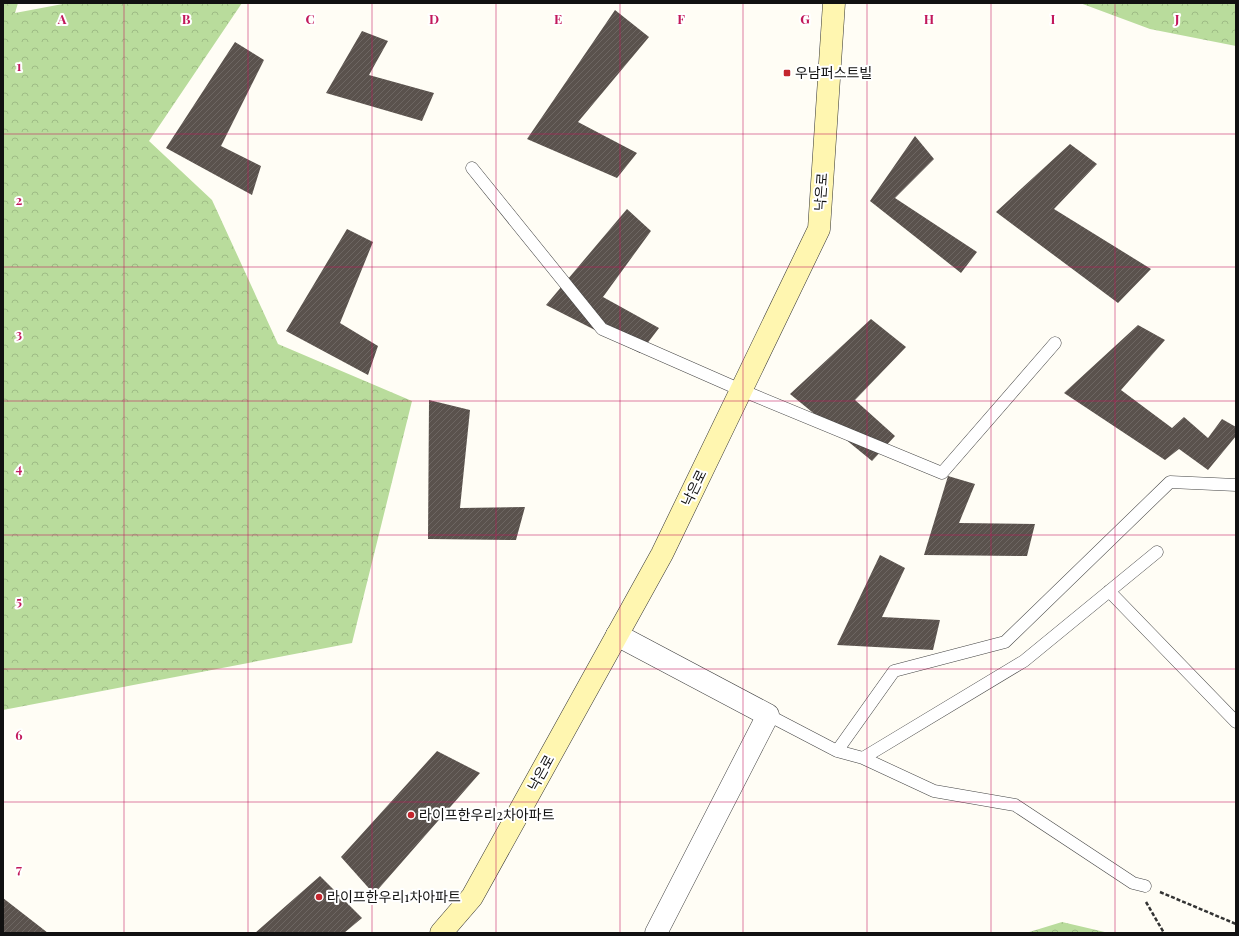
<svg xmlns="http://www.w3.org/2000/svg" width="1239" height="936" viewBox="0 0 1239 936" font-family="'Playfair Display','Noto Sans KR',serif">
	<defs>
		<pattern id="forest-crowns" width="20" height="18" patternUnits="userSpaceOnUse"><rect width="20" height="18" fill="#b9dc9c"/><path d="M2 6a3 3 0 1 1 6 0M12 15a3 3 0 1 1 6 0" fill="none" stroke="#9ebc85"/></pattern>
		<pattern id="building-hatch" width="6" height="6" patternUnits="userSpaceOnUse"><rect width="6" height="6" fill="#5a524d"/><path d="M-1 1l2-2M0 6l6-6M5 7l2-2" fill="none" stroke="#6d6662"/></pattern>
	</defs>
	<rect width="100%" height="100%" fill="#fffdf5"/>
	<path fill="url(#forest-crowns)" d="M3 3H18L15 13 68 3H242L149 141 212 200 278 344 412 401 352 643 3 710Z
		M1080 3H1236V46L1150 29Z
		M1062 922 1109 933H1026Z"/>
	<path fill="url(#building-hatch)" d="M615 10 649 37 578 122 637 153 617 178 527 139Z
		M362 31 388 41 369 75 434 93 422 121 326 93Z
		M235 42 264 60 221 146 261 166 252 195 166 148Z
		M915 136 934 159 895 198 977 252 961 273 870 201Z
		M1070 144 1097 164 1054 209 1151 269 1118 303 996 212Z
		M627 209 651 231 603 297 659 328 640 353 546 305Z
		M347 229 373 242 340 323 378 346 368 375 286 331Z
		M871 319 906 347 855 400 895 436 872 461 790 394Z
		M1138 325 1165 340 1121 390 1172 428 1184 417 1208 438 1222 419 1236 427V436L1208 470 1179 449 1165 460 1064 393Z
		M429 400 470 410 460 508 525 507 516 540 428 539Z
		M948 476 975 484 959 523 1035 524 1027 556 924 555Z
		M880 555 905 568 882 617 940 620 933 650 837 645Z
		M437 751 480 773 374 894 341 857Z
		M320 876 362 918 344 933H255Z
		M3 898 48 933H3Z"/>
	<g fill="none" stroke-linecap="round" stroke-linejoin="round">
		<g stroke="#444" stroke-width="13">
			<path id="service" d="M472 168 602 329 741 390 942 473 1055 343
				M1109 591 1236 722
				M768 715 837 751 894 671 1005 642 1170 482 1236 485
				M837 751 863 758 1024 661 1157 552
				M863 758 934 791 1015 805 1133 883 1145 886"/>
		</g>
		<g stroke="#444" stroke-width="23">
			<path id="minor" d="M617 635 768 715 656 933"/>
		</g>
		<g stroke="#333" stroke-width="23">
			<path id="secondary" d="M441 933 472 897 662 554 819 229 834 3"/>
		</g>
		<path stroke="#333" stroke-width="2.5" stroke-dasharray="4 2" stroke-linecap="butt" d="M1160 892 1236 924
			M1146 902 1164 933"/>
		<use href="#service" stroke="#fff" stroke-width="12"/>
		<use href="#minor" stroke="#fff" stroke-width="22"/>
		<use href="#secondary" stroke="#fff6b0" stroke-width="22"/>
	</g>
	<path fill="none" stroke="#c2185b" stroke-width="1" stroke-opacity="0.55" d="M124 3V933M248 3V933M372 3V933M496 3V933M620 3V933M743 3V933M867 3V933M991 3V933M1115 3V933M3 134H1236M3 267H1236M3 401H1236M3 535H1236M3 669H1236M3 802H1236"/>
	<g fill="#c4262e" stroke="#fff" stroke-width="1.5">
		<rect x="783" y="69" width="8" height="8" rx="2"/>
		<circle cx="411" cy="815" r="4"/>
		<circle cx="319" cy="897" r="4"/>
	</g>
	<g text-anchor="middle" stroke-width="4" stroke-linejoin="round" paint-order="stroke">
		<g font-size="14" fill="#111" stroke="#fff" text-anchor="start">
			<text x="795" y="78">우남퍼스트빌</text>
			<text x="419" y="820">라이프한우리2차아파트</text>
			<text x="327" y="902">라이프한우리1차아파트</text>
		</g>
		<g font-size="14" fill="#111" stroke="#fff">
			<text transform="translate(821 192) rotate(-86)" y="5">낙은로</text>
			<text transform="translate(694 488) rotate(-64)" y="5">낙은로</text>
			<text transform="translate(541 773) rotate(-61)" y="5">낙은로</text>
		</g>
	</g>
	<g font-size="13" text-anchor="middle" font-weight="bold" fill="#c2185b" stroke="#fff" stroke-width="4" stroke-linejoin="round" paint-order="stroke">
		<text x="62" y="24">A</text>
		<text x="186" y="24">B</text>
		<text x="310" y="24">C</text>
		<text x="434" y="24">D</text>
		<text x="558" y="24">E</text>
		<text x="681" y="24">F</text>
		<text x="805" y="24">G</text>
		<text x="929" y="24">H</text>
		<text x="1053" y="24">I</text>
		<text x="1177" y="24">J</text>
		<text x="19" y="71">1</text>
		<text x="19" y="205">2</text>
		<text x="19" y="339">3</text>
		<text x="19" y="473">4</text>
		<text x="19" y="606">5</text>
		<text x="19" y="740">6</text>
		<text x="19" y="874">7</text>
	</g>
	<rect width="1239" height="936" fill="none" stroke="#111111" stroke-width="8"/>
</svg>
